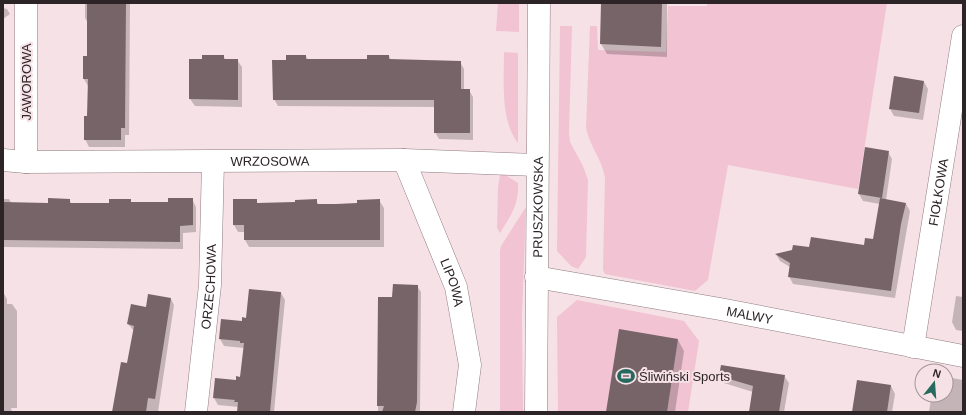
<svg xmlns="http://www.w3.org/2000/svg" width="966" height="415" viewBox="0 0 966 415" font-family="Helvetica,sans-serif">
	<rect width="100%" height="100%" fill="#f6e1e7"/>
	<path fill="#f2c3d2" d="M498 3H519V32L496 31Z
		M707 3H887L858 189 728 165 708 280 695 291 605 274 603 270 605 178C602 159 590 147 586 128L590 26H597L598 50 666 52 668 6H707Z
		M560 26H572L569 133 570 142 583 166 588 180 586 257 578 269 571 266 557 251Z
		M504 52 518 53V143C500 121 504 79 504 52Z
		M502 173 518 183C519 205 511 215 500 233L497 228 498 187 500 175Z
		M526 207 522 316 523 412H500V251L501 246Z
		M577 300 684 321 699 341 688 412H558L557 317Z"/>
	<path fill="#0003" d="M85 3 130 4 129 135H125V147H89L85 139 88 118V86L84 79 88 57V23L85 18Z
		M602 3H667V57L607 54 601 44Z
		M3 8 7 9 10 14 3 19Z
		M223 56 226 60H237L242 67V107L195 106 190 99Z
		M306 56 308 60H368L389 56 391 60 460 62 464 69V90H469L473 97V140L439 139 435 132V107L278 106 274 99 287 61Z
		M924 82 928 89 923 120 894 116 890 109Z
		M888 152 892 159 886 200 906 204 910 211 895 298 793 284 789 276 790 267 780 261 776 254 810 249 864 246 874 241 880 204 863 201 859 194Z
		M3 199H9L12 204H49L69 200 72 204 169 203 192 199 196 207V232L183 233V249L4 247Z
		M234 200H256L258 204 296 203 316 200 319 205 358 204 379 200 384 208V247H249L245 240V232H238L234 225Z
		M417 286 421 292 420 412H378L379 298H393Z
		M3 292 7 299V304H12L17 311V408H11L12 412H3Z
		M281 293 285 300 274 412H238L239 407 218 405 214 398 241 378 244 348 224 346 220 339Z
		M956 296 963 297V331L956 330 952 322Z
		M171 299 174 305 158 412H113L128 364 134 331 128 324 147 308Z
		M678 340 684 351 675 412H607Z
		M720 376H784L789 383 784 412H750L753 392 724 383Z
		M946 377 963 380V412H930L929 411 932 395H946Z
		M891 386 895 394 892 412H853Z"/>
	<path fill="#766469" d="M87 3H126L125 128H121V140H84V116H87L88 79H83V56H87Z
		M601 3H662L661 47 600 44Z
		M202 55H224V59H238V100L189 99V59H202Z
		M286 55H306V59H367V55H389V59L461 61V89H470V133H434V100H273L272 60H286Z
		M894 76 924 81 919 113 889 109Z
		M865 147 889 151 882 198 858 194Z
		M48 198 70 199V203H109V199H131V202H168V198H193V225L180 226V242L3 240V202L48 203Z
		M880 198 906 203 901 224 891 291 788 277 790 263 775 254 792 250 793 245 809 247 811 237 864 245 865 238 873 239Z
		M233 199H257V203L295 202V200L317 199V204H336L357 203V200L380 199V240H244V225H233Z
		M393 284 418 285 417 402 415 412H382L384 406H377L378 297H392Z
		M249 289 281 292 270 412H237L238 402H234L235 400 213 398 215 378 236 380V376L240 377 244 343H240V341L219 339 221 319 242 321V317L246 318Z
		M148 294 171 298 155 399 148 398 146 412H112L121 362 127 363 134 326 127 324 131 304 146 307Z
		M619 329 678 339 667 412H606Z
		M721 365 785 375 779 412H749L753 386 719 376Z
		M857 380 891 385 887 412H852Z"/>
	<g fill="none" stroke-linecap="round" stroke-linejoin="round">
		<g stroke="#8f7c81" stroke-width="23">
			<g id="minor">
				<path d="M26 3V162"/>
				<path id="s1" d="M3 160 26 162 404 160 537 165"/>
				<path id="s2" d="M404 160 456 287 470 365 464 412"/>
				<path id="s3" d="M536 277 720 309 963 356"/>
				<path id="s4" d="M913 347 963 36"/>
				<path id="s5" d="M196 412 210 285 213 162"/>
				<path id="s6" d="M536 412 539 3"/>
			</g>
		</g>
		<use href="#minor" stroke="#fff" stroke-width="22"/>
	</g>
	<defs>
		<g id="stadium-bare" transform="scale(1.38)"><path d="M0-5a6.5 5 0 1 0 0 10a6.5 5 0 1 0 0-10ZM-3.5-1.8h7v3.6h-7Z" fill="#256a5c" stroke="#f6e1e7" stroke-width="2.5" paint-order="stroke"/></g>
	</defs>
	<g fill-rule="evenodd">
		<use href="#stadium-bare" x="626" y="376"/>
	</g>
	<g text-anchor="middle" stroke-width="4" stroke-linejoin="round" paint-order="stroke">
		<g font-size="13" fill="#2c2427" stroke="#f6e1e7">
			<text transform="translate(26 82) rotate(-90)" y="5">JAWOROWA</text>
			<text dy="5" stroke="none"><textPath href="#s1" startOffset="267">WRZOSOWA</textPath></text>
			<text dy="5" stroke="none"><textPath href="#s4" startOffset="157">FIOŁKOWA</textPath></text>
			<text dy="5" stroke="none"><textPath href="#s6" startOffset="205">PRUSZKOWSKA</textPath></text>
			<text dy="5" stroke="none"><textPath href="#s2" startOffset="132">LIPOWA</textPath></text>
			<text dy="5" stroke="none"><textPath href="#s5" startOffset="126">ORZECHOWA</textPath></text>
			<text dy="5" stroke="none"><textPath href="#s3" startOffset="217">MALWY</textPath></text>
		</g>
		<g font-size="13" fill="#2c2427" stroke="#f6e1e7" text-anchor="start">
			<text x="639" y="381">Śliwiński Sports</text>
		</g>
	</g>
	<rect width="966" height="415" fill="none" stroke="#2c2427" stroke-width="8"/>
	<g transform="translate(934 383) rotate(17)"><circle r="19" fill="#f6e1e7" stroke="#a5959a"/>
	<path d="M0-3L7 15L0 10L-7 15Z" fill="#256a5c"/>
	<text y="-6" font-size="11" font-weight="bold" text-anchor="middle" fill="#2c2427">N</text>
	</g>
</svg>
